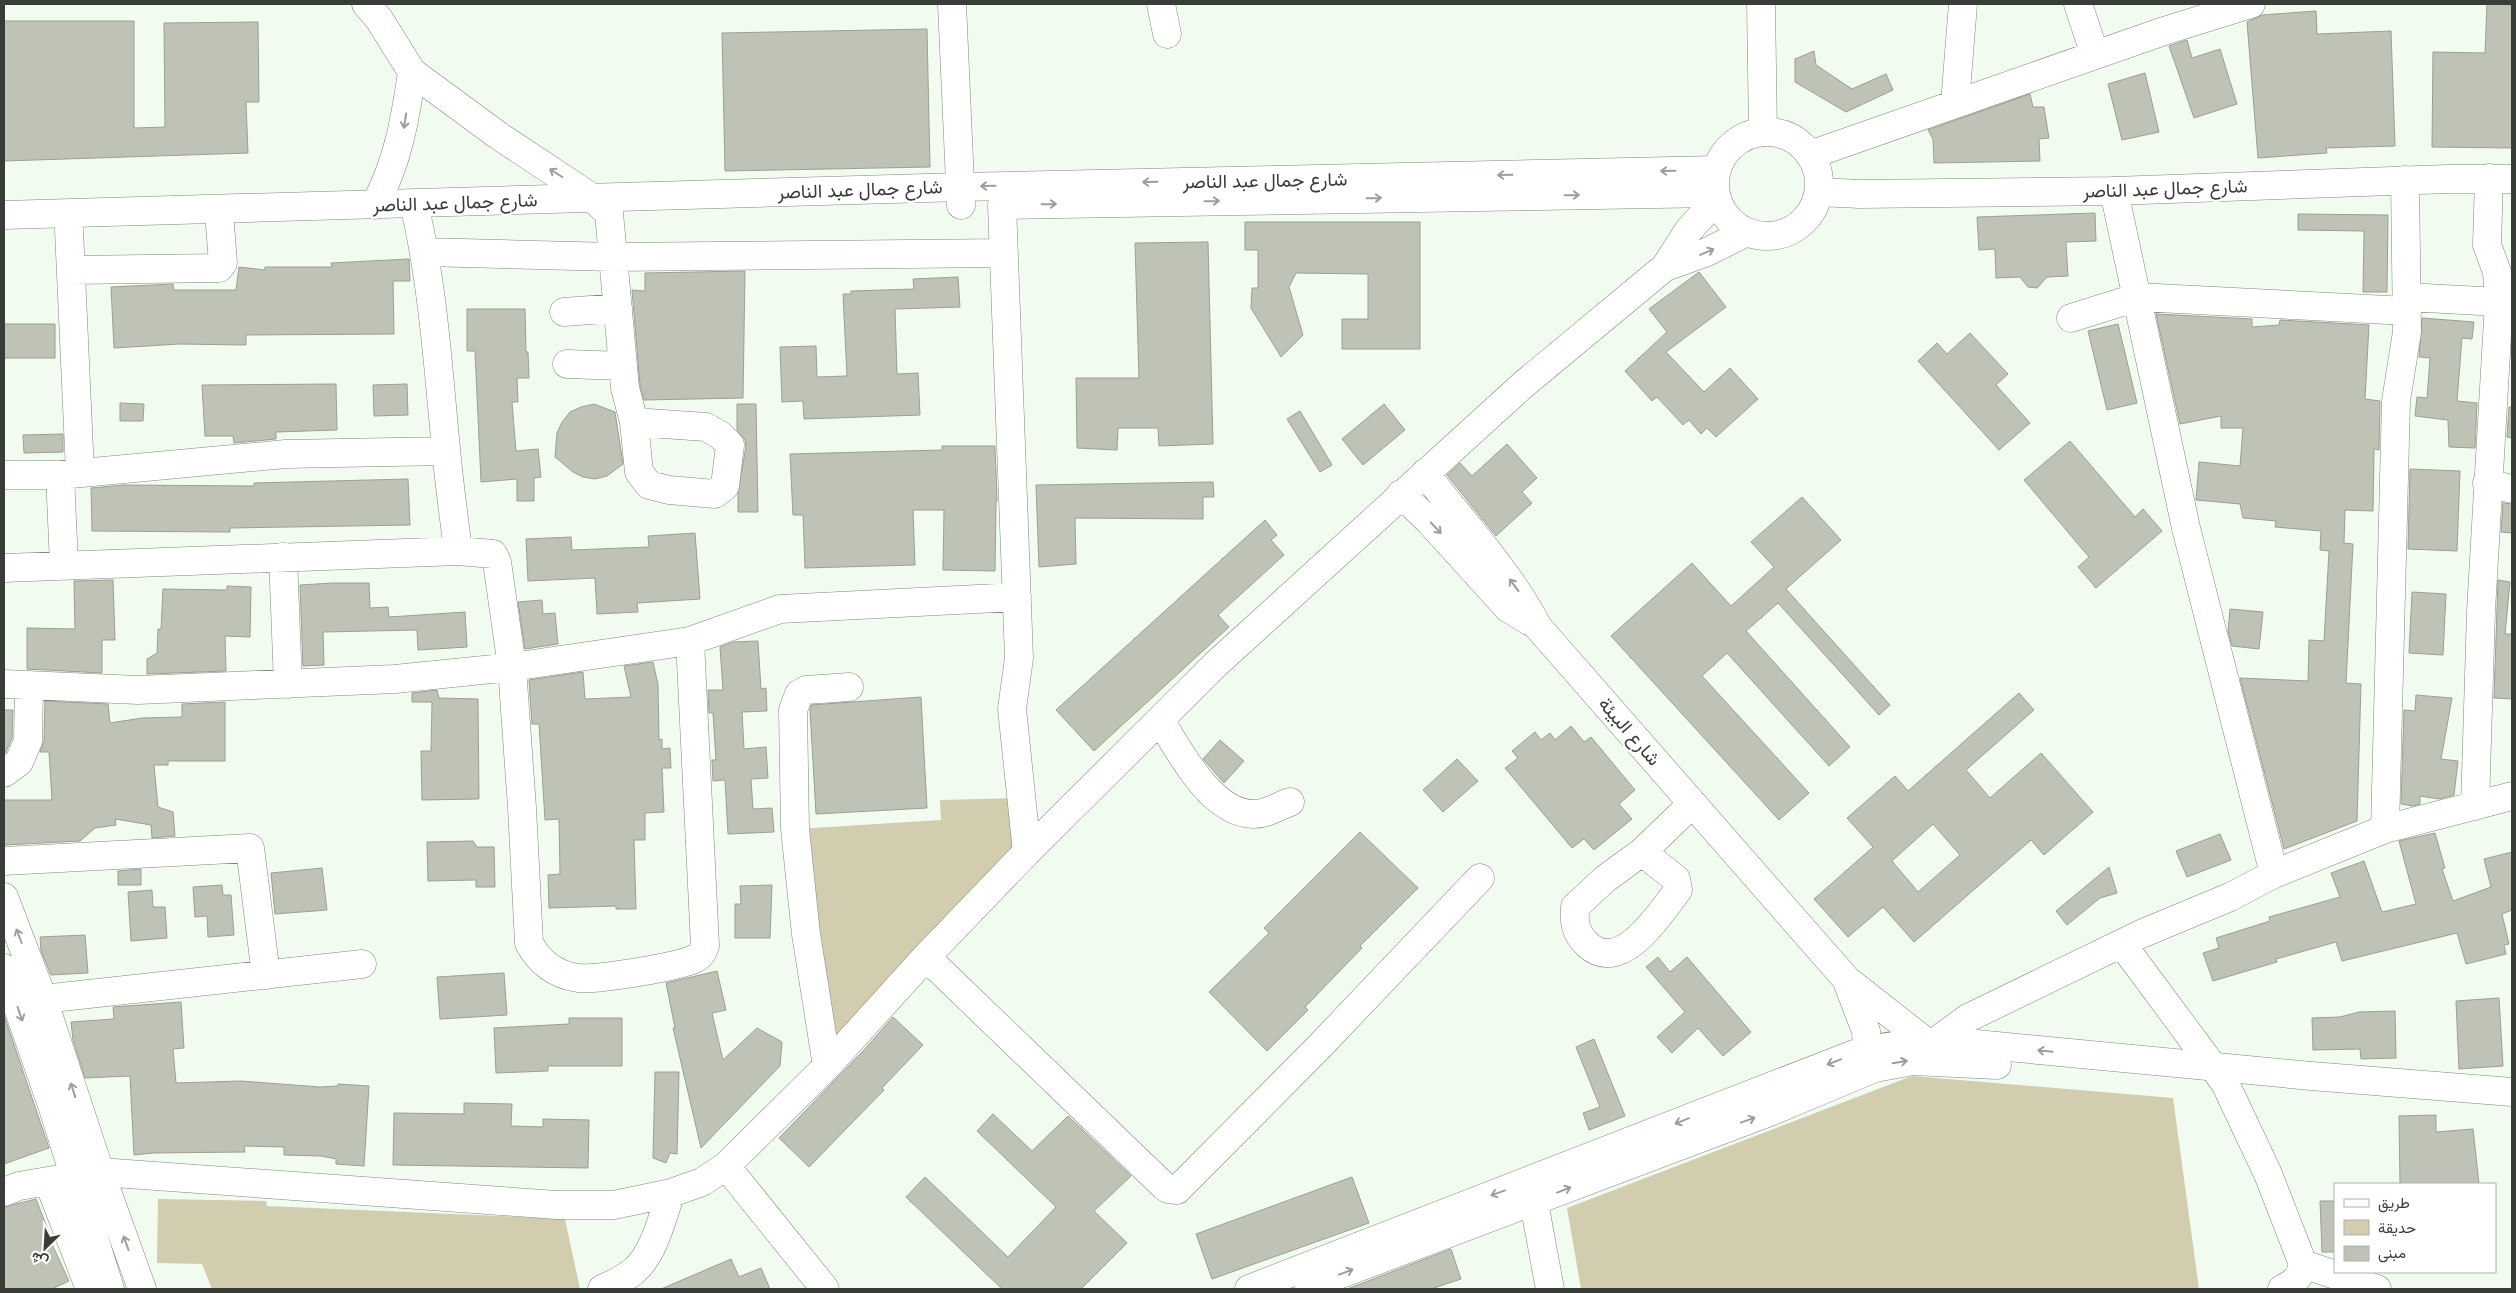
<svg xmlns="http://www.w3.org/2000/svg" width="2516" height="1293" viewBox="0 0 2516 1293" font-family="Mulish,Vazirmatn,sans-serif">
	<rect width="100%" height="100%" fill="#f1fbef"/>
	<path fill="#d2cdaf" d="M1019 798 1025 852 827 1065 797 829 941 820 940 800Z
		M1912 1076 2173 1098 2199 1289H1581L1567 1208Z
		M158 1199 266 1201 267 1206 565 1219 580 1289H212L202 1264 157 1263Z"/>
	<path fill="#bfc3b5" stroke="#9ca092" fill-rule="evenodd" d="M2487 4H2512V148L2432 147 2433 52 2485 53Z
		M2316 11 2317 34 2391 31 2395 146 2326 148 2327 153 2258 158 2247 22 2262 15Z
		M4 21H134V128L165 127 164 23 258 22 259 102H246L248 153 4 161Z
		M927 29 930 167 725 171 722 33Z
		M2187 40 2192 58 2220 49 2237 104 2194 118 2169 46Z
		M1814 51 1816 65 1852 89 1886 74 1893 90 1846 112 1795 82V59Z
		M2145 73 2159 132 2122 140 2108 84Z
		M2030 94 2033 107H2044L2049 138 2039 139 2040 161 1934 163 1933 139 1928 130Z
		M2095 213 2096 241 2066 242 2068 276 2047 277 2037 288 2028 287 2020 277 1996 278 1995 249 1979 250 1977 217Z
		M2298 214 2388 215 2387 292H2363L2364 231 2298 230Z
		M1245 222H1420V349H1342V319H1368V274L1296 273 1289 287 1303 335 1281 357 1251 308 1252 288H1258V250H1245Z
		M1208 242 1213 444 1159 446 1158 428H1118L1117 450 1077 448 1076 378H1139L1135 243Z
		M409 259 410 281H393L394 334 246 335V345L179 344 114 348 111 287 173 284 174 290H236L239 267 265 270V267H332L331 263Z
		M745 271 743 398 644 400 640 385 632 290 645 291V273Z
		M1699 272 1726 307 1666 352 1704 392 1730 368 1758 399 1716 437 1707 428 1701 434 1689 420 1683 425 1657 397 1652 401 1625 371 1667 332 1649 309Z
		M958 277 960 307 895 309 897 374 918 373 920 415 804 419 803 401 782 402 780 347 816 346 817 377 847 376 843 294H851V291L914 289 913 279Z
		M467 309H525L526 352H528L529 378H517L518 402H512L516 451 538 449 541 477 534 478V501H517V479L481 482 475 351H467Z
		M2156 314 2252 319V327L2279 325 2280 320 2369 325 2365 399 2380 401 2379 450 2374 449 2373 511 2345 510 2344 543 2353 544 2346 683 2361 684 2357 821 2284 849 2240 678 2308 681 2309 640 2324 641 2329 551 2320 550 2321 531 2275 527 2276 521 2243 518 2240 504 2196 500 2199 462 2240 466 2243 428H2221V416L2180 424Z
		M2422 318 2474 322 2472 339 2462 338 2457 401 2477 403 2475 448 2449 447 2448 420 2415 416 2417 397 2427 398 2430 358 2419 357Z
		M4 324H55V358H4Z
		M2118 324 2137 403 2107 410 2088 331Z
		M1970 333 2008 374 1996 385 2030 423 1999 450 1918 361 1937 343 1947 354Z
		M336 384 337 430 276 432V439L234 443 233 436H205L202 385Z
		M407 384 408 415 374 416 373 385Z
		M120 403 144 404 143 421H120Z
		M594 404 615 412 623 464 607 476 595 479 583 477 573 472 555 457 557 433 562 422 570 412 581 407Z
		M737 404H756L758 512H738V492L746 446 745 440 737 430Z
		M1384 404 1405 430 1363 465 1342 439Z
		M2509 407H2512V438L2507 437Z
		M1300 411 1332 465 1320 472 1287 419Z
		M63 434V452L24 453 23 435Z
		M2070 441 2135 517 2143 509 2162 531 2096 588 2078 567 2089 557 2024 480Z
		M1507 444 1537 478 1522 492 1532 503 1496 536 1447 475 1460 463 1472 476Z
		M942 446H995L997 501H996L995 571 943 570 944 510H913L915 565 805 568 803 515H793L790 454 942 450Z
		M2410 469 2460 471 2457 551 2408 549Z
		M408 479 410 525 230 528V532L92 531 91 488 124 485 254 486V483Z
		M1213 482 1214 497H1203V519L1075 518 1076 564 1039 567 1036 485Z
		M1802 497 1841 540 1786 589 1890 705 1879 715 1778 603 1746 631 1850 747 1829 766 1727 653 1702 676 1809 793 1779 820 1611 636 1692 563 1731 606 1774 567 1751 542Z
		M2503 503 2512 504V533L2501 532Z
		M1265 520 1277 535 1271 540 1284 555 1218 615 1229 627 1094 751 1056 710Z
		M695 533 700 599 637 603 638 612 597 614 595 578 528 581 526 539 571 537 572 550 649 547 648 536Z
		M113 580 115 640H102V673L27 669V628L75 629 74 581Z
		M2498 580 2510 582 2505 634H2512V699L2494 698Z
		M333 583H369L370 608 388 607 389 617 465 612 467 647 418 650 417 630 323 632 324 665 303 666 300 585Z
		M227 586 251 587 250 637 225 636 226 671 147 674V659L157 653 158 629H161L163 589 227 590Z
		M2412 592 2446 594 2443 655 2409 653Z
		M542 600 543 614 555 613 558 644 525 649 518 602Z
		M2230 609 2263 612 2259 649 2232 646 2228 631Z
		M758 641 761 689 766 688 767 711 742 712 744 749 766 747 768 778 751 779 753 809 772 808 774 832 728 834 725 780 713 781 712 760H716L713 713H709L708 690H723L720 647 733 642Z
		M653 662 658 684 659 740 662 739V749L670 748 671 768H662L664 812 645 813V840H634L636 909H616V906L549 908 548 875 560 874 559 819 545 820 539 724H532L529 680 583 672 585 699 631 697 624 666Z
		M437 690 439 698 478 699 479 799 422 800 421 751H431L432 702H412V693Z
		M2019 693 2034 710 1966 770 1990 798 2041 753 2093 812 2044 855 2031 840 1914 942 1883 907 1848 937 1814 899 1873 847 1847 818 1895 776 1908 791ZM1933 824 1960 855 1918 892 1892 861Z
		M2416 695 2452 698 2441 759 2458 761 2454 795 2439 799 2420 796V804L2413 806 2401 804 2404 710 2415 711Z
		M921 697 927 808 816 814 810 710 811 705Z
		M45 701 108 704 110 723 142 718 182 717V704L225 702V761H168V765H154L158 807 173 812 175 836 152 838 151 825 115 819 116 825 95 828 80 841 4 845V800H52L49 752H40L44 741Z
		M4 710H13L12 738 6 752 4 753Z
		M1571 726 1584 742 1591 737 1635 790 1619 804 1632 819 1594 850 1584 839 1572 848 1505 768 1518 758 1512 751 1535 732 1541 740 1550 733 1555 740Z
		M1220 740 1244 761 1224 783 1203 759Z
		M1457 759 1478 781 1443 812 1423 790Z
		M1360 832 1418 888 1360 946 1362 948 1305 1007 1308 1010 1267 1051 1209 992 1269 933 1264 928Z
		M2435 833 2445 868 2442 869 2453 901 2491 887 2484 859 2512 852V910L2502 914 2509 944 2504 945 2506 954 2466 964 2457 933 2342 961 2336 942 2276 959 2277 962 2213 981 2203 953 2219 948 2216 938 2270 921 2269 917 2340 897 2331 873 2364 861 2382 912 2416 904 2399 841Z
		M2220 834 2231 860 2187 877 2176 851Z
		M473 841 477 847H494L495 887H476V880L428 881 427 842Z
		M2109 867 2117 893 2100 898 2067 925 2056 911Z
		M322 868 327 910 275 914 271 873Z
		M141 869V885H118V871Z
		M222 885 223 895H231L234 935 208 937 207 916 195 917 193 887Z
		M772 885 770 938H735V904H741L740 886Z
		M152 890 153 907H165L167 938 131 941 128 892Z
		M85 935 88 973 51 975 41 951 40 937Z
		M1658 957 1670 972 1687 957 1751 1032 1723 1056 1698 1028 1672 1053 1657 1037 1685 1012 1646 967Z
		M717 971 726 1010 712 1013 723 1060 757 1028 782 1042 780 1066 701 1148 673 1028H675L666 983Z
		M504 973 507 1015 440 1019 437 977Z
		M2499 998 2503 1066 2459 1069 2456 1001Z
		M181 1002 184 1048 173 1049 176 1083 241 1081 320 1087 338 1086V1084L369 1086 364 1166 336 1164V1159L321 1156 284 1155V1147L244 1146 245 1152 153 1153 134 1155 130 1076 85 1078 73 1040 71 1022 114 1019 113 1007Z
		M2395 1011 2396 1058 2361 1059 2360 1049 2313 1050 2312 1018 2340 1017 2359 1012Z
		M4 1015 49 1148 4 1164Z
		M893 1017 923 1045 882 1088 884 1090 809 1167 779 1138 863 1051Z
		M569 1018H622V1066H548V1071L496 1073 494 1028 569 1024Z
		M1594 1039 1625 1116 1589 1130 1583 1113 1600 1107 1576 1047Z
		M655 1072H679L677 1154 670 1153 666 1163 653 1158Z
		M464 1103 512 1104 511 1126 543 1127V1119L589 1120 588 1168 393 1165 394 1113 464 1114Z
		M993 1114 1032 1151 1068 1116 1131 1176 1094 1211 1127 1243 1081 1289H1002L906 1197 925 1177 1008 1257 1056 1207 977 1131Z
		M2436 1115V1132L2473 1129 2479 1184H2400L2399 1116Z
		M1352 1177 1369 1223 1212 1279 1196 1234Z
		M36 1199 48 1230 46 1231 69 1281 52 1289H4V1207Z
		M2320 1201H2335V1252H2322Z
		M1451 1249 1461 1279 1431 1289H1347Z
		M731 1259 739 1277 761 1268 770 1289H661Z"/>
	<g fill="none" stroke-linecap="round" stroke-linejoin="round">
		<g stroke="#7f887d" stroke-width="29">
			<path id="minor" d="M366 4 379 19 412 72 499 136 591 197 609 213 625 388 634 422 639 472 649 485 669 490 715 494 725 486 730 445 720 435 706 427 634 422
				M952 4 961 205
				M1161 4 1167 34
				M1761 4 1763 132
				M2078 4 2095 55
				M1955 103 1963 4
				M1810 155 2164 31 2251 4
				M2114 191 2186 528 2274 874
				M414 204C433 284 438 367 446 449 449 483 454 517 458 551
				M375 205C398 161 405 121 412 72
				M1002 205 1019 658 1012 709 1027 852
				M69 230 80 472
				M425 252 613 257 1004 253
				M1665 267 1707 252 1747 232
				M71 270 219 268 223 263 220 225
				M2407 297 2499 302
				M564 312 618 308
				M2071 318 2138 297 2407 311
				M567 364 623 366
				M1425 473C1464 524 1508 570 1538 627L1847 980 1926 1042
				M4 475H60L286 454 446 451
				M60 475 64 564
				M2487 483 2512 489
				M1401 494 1430 522 1508 608 1529 621
				M283 557 288 684
				M4 568 458 551 493 554 497 562 512 667 522 808 529 943C539 962 556 975 578 978 596 980 680 967 696 958 701 956 703 952 705 946L690 641
				M4 684 138 690 395 679 512 667 690 641 780 609 1017 597
				M1160 720C1180 752 1211 813 1253 814 1264 815 1279 806 1290 802
				M4 773 19 762 28 741 29 685
				M2475 806 2481 611 2499 302 2497 272 2487 245 2489 178
				M2385 829 2396 401 2407 332 2405 180
				M1642 852 1676 879 1678 890C1660 914 1621 975 1588 945 1575 933 1574 923 1575 907L1605 879 1642 852 1692 804
				M4 861 250 848 266 975
				M2122 944 2225 1083 2268 1174 2303 1264C2300 1278 2294 1283 2282 1289
				M926 957 1164 1186 1168 1189 1177 1190 1318 1048 1480 878
				M1848 984 1866 1031 1867 1050
				M43 999 362 964
				M1935 1042 1968 1018 2141 934 2230 897 2274 874 2385 829 2512 796
				M827 1066 806 934 795 829 793 710 799 694 806 690 849 687
				M726 1166 825 1289
				M1530 1181 1550 1289
				M49 1183 90 1289
				M4 1192 19 1186 100 1172 557 1205H614L671 1193 702 1182 726 1166 827 1066 926 957 1027 852 1216 664 1524 384 1665 267 1688 231 1717 199
				M2303 1264 2377 1289
				M602 1289C613 1284 625 1279 635 1270 655 1252 662 1217 671 1193"/>
		</g>
		<g stroke="#7f887d" stroke-width="29">
			<path id="major" d="M1715 184a52 52 0 1 1 104 0a52 52 0 1 1-104 0Z
				M1819 192 1860 194 2114 191 2448 179H2512
				M1007 205 1715 193
				M4 215 961 187 1717 170
				M4 897 43 999 100 1172 142 1289
				M4 968 52 1105 110 1289
				M1309 1286 1770 1112 1875 1068 1913 1061 1997 1065
				M1249 1289 1857 1053C1897 1042 1935 1041 1976 1044L2311 1076 2512 1092"/>
		</g>
		<use href="#minor" stroke="#fff" stroke-width="28"/>
		<use href="#major" stroke="#fff" stroke-width="28"/>
	</g>
	<defs><path id="oneway-shaft" d="M-6 0H5M1.5-3L5.5 0L1.5 3" fill="none" stroke-width="1.6" stroke-linecap="round" stroke-linejoin="round" transform="scale(1.25)"/></defs>
	<g stroke="#9c9e9c">
		<use href="#oneway-shaft" transform="translate(405 121) rotate(99)"/>
		<use href="#oneway-shaft" transform="translate(1668 171) rotate(179)"/>
		<use href="#oneway-shaft" transform="translate(556 173) rotate(-148)"/>
		<use href="#oneway-shaft" transform="translate(1505 175) rotate(179)"/>
		<use href="#oneway-shaft" transform="translate(1150 182) rotate(179)"/>
		<use href="#oneway-shaft" transform="translate(988 186) rotate(179)"/>
		<use href="#oneway-shaft" transform="translate(1572 195) rotate(-1)"/>
		<use href="#oneway-shaft" transform="translate(1374 198) rotate(-1)"/>
		<use href="#oneway-shaft" transform="translate(1212 201) rotate(-1)"/>
		<use href="#oneway-shaft" transform="translate(1049 204) rotate(-1)"/>
		<use href="#oneway-shaft" transform="translate(1707 252) rotate(-23)"/>
		<use href="#oneway-shaft" transform="translate(1436 528) rotate(47)"/>
		<use href="#oneway-shaft" transform="translate(1514 585) rotate(-126)"/>
		<use href="#oneway-shaft" transform="translate(19 936) rotate(-111)"/>
		<use href="#oneway-shaft" transform="translate(20 1014) rotate(71)"/>
		<use href="#oneway-shaft" transform="translate(2045 1051) rotate(-174)"/>
		<use href="#oneway-shaft" transform="translate(1834 1062) rotate(159)"/>
		<use href="#oneway-shaft" transform="translate(1900 1062) rotate(-9)"/>
		<use href="#oneway-shaft" transform="translate(73 1090) rotate(-108)"/>
		<use href="#oneway-shaft" transform="translate(1748 1120) rotate(-20)"/>
		<use href="#oneway-shaft" transform="translate(1682 1121) rotate(158)"/>
		<use href="#oneway-shaft" transform="translate(1564 1190) rotate(-21)"/>
		<use href="#oneway-shaft" transform="translate(1498 1193) rotate(160)"/>
		<use href="#oneway-shaft" transform="translate(126 1243) rotate(-110)"/>
		<use href="#oneway-shaft" transform="translate(1346 1272) rotate(-21)"/>
	</g>
	<g text-anchor="middle" stroke-width="4.5" stroke-linejoin="round" paint-order="stroke">
		<g font-size="19" fill="#393d38" stroke="#fff">
			<text transform="translate(1265 180) rotate(-1)" y="7">شارع جمال عبد الناصر</text>
			<text transform="translate(2165 188) rotate(-2)" y="7">شارع جمال عبد الناصر</text>
			<text transform="translate(860 189) rotate(-2)" y="7">شارع جمال عبد الناصر</text>
			<text transform="translate(455 202) rotate(-2)" y="7">شارع جمال عبد الناصر</text>
			<text transform="translate(1630 731) rotate(49)" y="7">شارع البيئة</text>
		</g>
	</g>
	<rect width="2516" height="1293" fill="none" stroke="#393d38" stroke-width="10"/>
	<rect x="2334" y="1183" width="162" height="90" fill="#ffffff" stroke="#b0b1af"/>
	<rect x="2344" y="1199" width="25" height="8" fill="#ffffff" stroke="#b0b1af"/>
	<text x="2378" y="1208" font-size="15" fill="#393d38">طريق</text>
	<rect x="2344" y="1220" width="25" height="15" fill="#d2cdaf" stroke="#b0b1af"/>
	<text x="2378" y="1233" font-size="15" fill="#393d38">حديقة</text>
	<rect x="2344" y="1246" width="25" height="15" fill="#bfc3b5" stroke="#b0b1af"/>
	<text x="2378" y="1258" font-size="15" fill="#393d38">مبنى</text>
	<g transform="translate(45 1248) rotate(205)" stroke="#ffffff" stroke-width="4" paint-order="stroke">
	<path d="M0-4L9 19L0 12L-9 19Z" fill="#393d38"/>
	<text y="-8" font-size="14" font-weight="bold" text-anchor="middle" fill="#393d38">ش</text>
	</g>
</svg>
